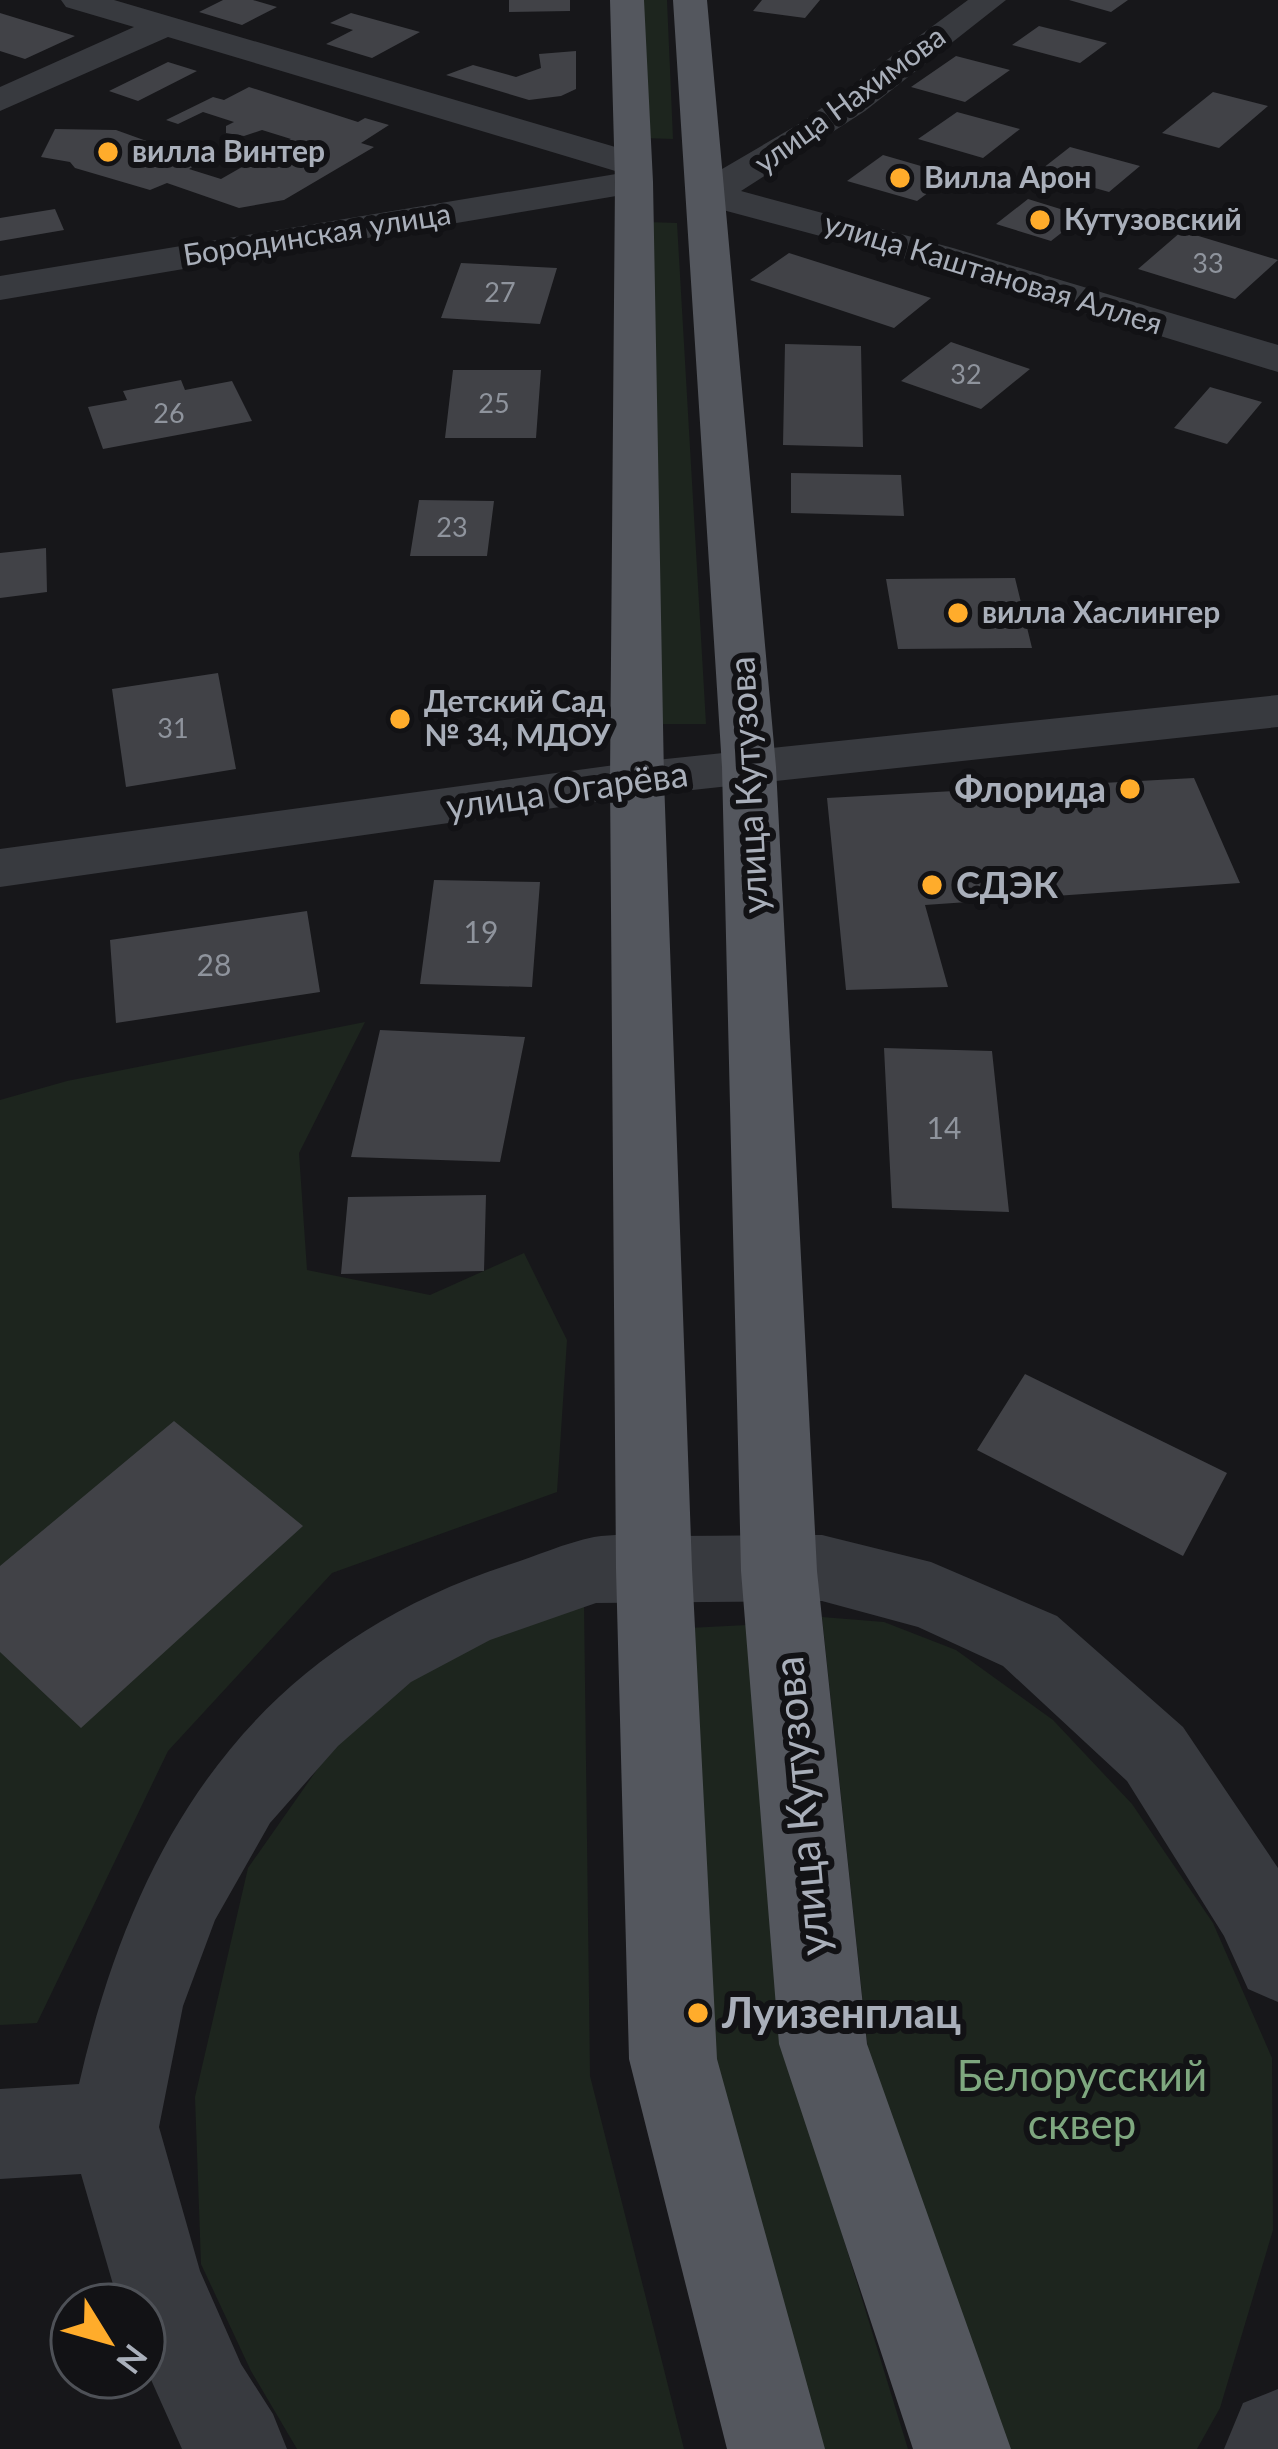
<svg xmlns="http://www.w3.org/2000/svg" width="1278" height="2449" viewBox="0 0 1278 2449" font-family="Lato,sans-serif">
	<rect width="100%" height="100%" fill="#17171a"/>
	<path fill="#1d251e" d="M640 0H667L673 139 644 138Z
		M647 222 677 223 706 724H662Z
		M365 1022 299 1153 307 1270 430 1295 524 1253 567 1340 557 1492 332 1573 168 1751 37 2023 0 2025V1100L67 1081Z
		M584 1603 590 2076 684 2449H297L251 2371 201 2264 195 2097 248 1868 342 1734 469 1634Z
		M822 1617 884 1622 956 1650 1053 1720 1132 1804 1213 1923 1272 2058 1273 2230 1220 2408 1197 2449H998L869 2061Z
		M747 1625 797 2087 908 2449H789L675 2035 669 1629Z"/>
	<path fill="#414247" d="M223 0H253L277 7 242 25 199 12Z
		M509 0H570V11L509 12Z
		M762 0H820L805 18 753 11Z
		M1069 0H1128L1111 12Z
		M0 13 75 36 25 59 0 51Z
		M351 13 420 32 372 58 326 44 353 30 330 23Z
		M1039 26 1107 43 1080 63 1012 45Z
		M576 51V89L561 96 529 100 446 75 473 65 516 77 541 68 539 54Z
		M956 56 1010 70 965 102 911 87Z
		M168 62 197 71 138 101 109 91Z
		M249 87 358 122 365 118 389 125 361 143 374 147 284 200 239 208 167 183 150 190 75 168 70 162 41 157 55 129 116 130 202 161 189 169 221 179 291 139 262 130 244 136 226 133V126L234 122 203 112 178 124 166 120 213 97 224 100Z
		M1213 92 1268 106 1219 148 1162 133Z
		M957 112 1020 129 983 158 918 139Z
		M1070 147 1140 166 1109 192 1038 172Z
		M883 155 952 175 917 201 847 181Z
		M1028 199 1083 216 1051 241 996 224Z
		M55 209 64 230 0 241V218Z
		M1182 231 1278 260 1235 299 1138 269Z
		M789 253 931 298 894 328 750 280Z
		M461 263 557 268 540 324 441 318Z
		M951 342 1030 369 981 409 901 381Z
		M785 344 861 346 863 447 783 445Z
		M453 370H541L536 438H445Z
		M181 380 185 390 232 381 252 421 103 449 88 407 127 400 123 391Z
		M1210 387 1262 402 1227 444 1174 428Z
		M791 473 901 475 904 516 791 513Z
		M419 500 494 501 487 556H410Z
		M46 548 47 592 0 598V553Z
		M1015 578 1032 648 898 649 886 579Z
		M218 673 236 769 126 787 112 689Z
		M1194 778 1240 883 925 905 948 987 846 990 827 798Z
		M434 880 540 882 532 987 420 984Z
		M307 911 320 992 116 1023 110 940Z
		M380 1030 525 1037 500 1162 351 1157Z
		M884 1048 992 1051 1009 1212 892 1208Z
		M486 1195 484 1271 341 1274 348 1197Z
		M1025 1374 1227 1473 1183 1556 977 1450Z
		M174 1421 303 1526 81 1728 0 1652V1566Z"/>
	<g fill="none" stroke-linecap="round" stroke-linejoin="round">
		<path fill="#383a3f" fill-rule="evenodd" d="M61 0H114L646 156 652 164 643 173 653 182 647 190 634 193 0 300V276L622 173 168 37 0 111V87L134 27 66 7Z
			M968 0H1006L865 111 741 191 953 248 1278 345V372L925 264 693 202 688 194 693 186 804 121Z
			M1278 695V727L637 796 0 887V849L637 762Z
			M822 1535 931 1562 1057 1616 1183 1727 1278 1868V2002L1248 1989 1224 1936 1127 1781 1003 1666 918 1627 822 1601 596 1603 490 1640 411 1682 338 1746 270 1823 215 1920 183 2006 159 2127 200 2271 241 2364 273 2414 287 2449H182L144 2364V2305H119L81 2174 0 2179V2089L79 2084C136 1834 255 1648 508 1565 536 1556 565 1543 594 1537 617 1533 644 1536 667 1536 719 1536 770 1535 822 1535Z
			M1278 2389V2449H1224L1243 2403Z"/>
		<path fill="#54575e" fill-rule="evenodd" d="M610 0H644L653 182 664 779 692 1569 717 2059 825 2449H727L629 2059 616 1569 610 779 615 182Z
			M673 0H707L776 767 817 1571 867 2044 1011 2449H913L779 2044 741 1571 722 767Z"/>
	</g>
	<g fill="#ffac2b" stroke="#121215" stroke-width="4.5">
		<circle cx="108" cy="152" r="12"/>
		<circle cx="900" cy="178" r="12"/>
		<circle cx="1040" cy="220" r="12"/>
		<circle cx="958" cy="613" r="12"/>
		<circle cx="400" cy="719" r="12"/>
		<circle cx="1130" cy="789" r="12"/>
		<circle cx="932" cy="885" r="12"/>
		<circle cx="698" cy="2013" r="12"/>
	</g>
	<g text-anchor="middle" stroke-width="12" stroke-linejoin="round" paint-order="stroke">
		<g font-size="27" fill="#8f949d">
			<text x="1208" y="273">33</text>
			<text x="500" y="302">27</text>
			<text x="966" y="384">32</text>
			<text x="494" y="413">25</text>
			<text x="169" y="423">26</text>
			<text x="452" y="537">23</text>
			<text x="173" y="738">31</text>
		</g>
		<g font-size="30" fill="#a9afba" stroke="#121215">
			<text transform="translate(850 100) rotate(-36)" y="10">улица Нахимова</text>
			<text transform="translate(317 235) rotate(-9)" y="10">Бородинская улица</text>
			<text transform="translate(993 274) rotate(17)" y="10">улица Каштановая Аллея</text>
		</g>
		<g font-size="30" font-weight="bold" fill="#a9afba" stroke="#121215" text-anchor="start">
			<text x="132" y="162">вилла Винтер</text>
			<text x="924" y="188">Вилла Арон</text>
			<text x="1064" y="230">Кутузовский</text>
			<text x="982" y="623">вилла Хаслингер</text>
			<text x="424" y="712">Детский Сад<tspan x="424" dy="34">№ 34, МДОУ</tspan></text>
		</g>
		<g font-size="30" fill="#8f949d">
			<text x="481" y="943">19</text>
			<text x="214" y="976">28</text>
			<text x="944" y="1139">14</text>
		</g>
		<g font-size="36" fill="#a9afba" stroke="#121215">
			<text transform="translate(748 785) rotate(-93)" y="13">улица Кутузова</text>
			<text transform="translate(567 790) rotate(-8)" y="13">улица Огарёва</text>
		</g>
		<g font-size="36" font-weight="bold" fill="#a9afba" stroke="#121215" text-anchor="end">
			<text x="1106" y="802">Флорида</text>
			<text x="956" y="898" text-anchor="start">СДЭК</text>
		</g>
		<g font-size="42" fill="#a9afba" stroke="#121215">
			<text transform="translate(801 1806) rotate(-95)" y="15">улица Кутузова</text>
		</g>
		<g font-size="42" font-weight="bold" fill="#a9afba" stroke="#121215" text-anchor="start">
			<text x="722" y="2028">Луизенплац</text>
		</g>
		<g font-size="42" fill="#7ea77f" stroke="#121215">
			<text x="1082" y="2091">Белорусский<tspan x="1082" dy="48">сквер</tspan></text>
		</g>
	</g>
	<g transform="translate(108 2341) rotate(127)"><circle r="57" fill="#121215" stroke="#4e5157" stroke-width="3"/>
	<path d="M0-9L21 45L0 30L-21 45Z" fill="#ffac2b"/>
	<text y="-18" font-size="33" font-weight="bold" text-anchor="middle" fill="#a9afba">N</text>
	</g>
</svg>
